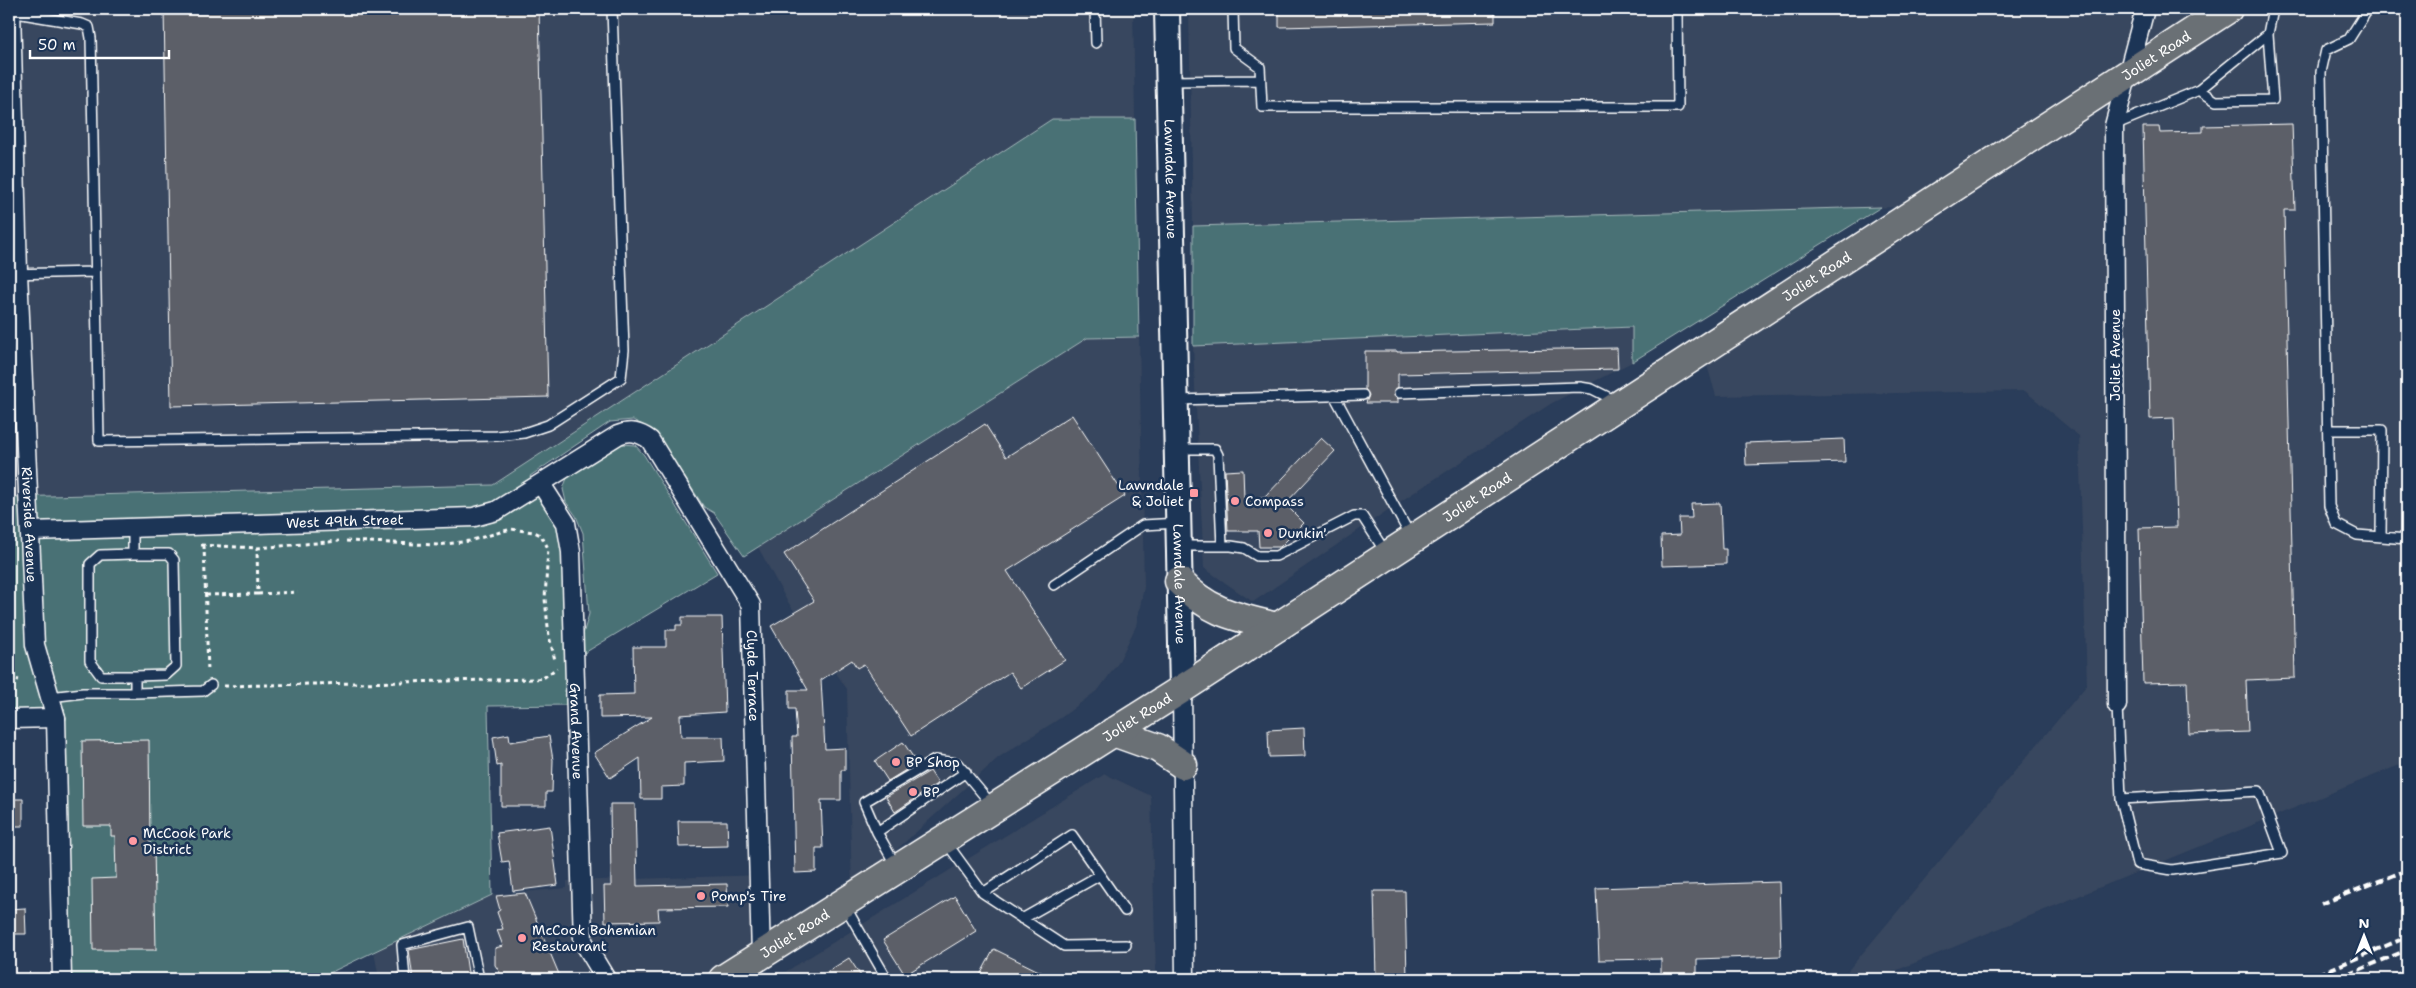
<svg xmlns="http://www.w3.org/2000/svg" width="2416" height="988" viewBox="0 0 2416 988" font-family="'Shantell Sans',sans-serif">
	<rect width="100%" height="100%" fill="#2a3d5a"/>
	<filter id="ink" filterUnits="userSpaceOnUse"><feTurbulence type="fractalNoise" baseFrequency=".02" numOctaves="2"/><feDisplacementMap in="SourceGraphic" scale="10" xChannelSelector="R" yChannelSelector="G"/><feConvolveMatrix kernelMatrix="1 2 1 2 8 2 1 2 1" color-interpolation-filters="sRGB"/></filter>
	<g filter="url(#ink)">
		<path fill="#39475e" d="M9 9H1133L1135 119H1052L493 485 9 497Z
			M1189 9H2407V762L1885 975 1869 979H1841L2087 685 2079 436 2025 391 1716 396 1705 358 1936 206 1193 226Z
			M1632 327V362L1552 403 1401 501 1253 602 1204 568 1193 346Z
			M1139 337 1144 587 1136 626 1118 663 1099 689 1062 717 999 757 852 890 847 689 786 599 758 547 1087 338Z
			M1105 774 1151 796 1156 979H774Z
			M766 875 767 943 709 979H379L374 951 492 895 567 888V881Z
			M2407 967V979H2378Z"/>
		<path fill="#4a7175" stroke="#a4b8ba" d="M1052 119H1135L1139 337 1087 338 744 556 714 513 704 507 655 432 633 420 610 422 530 476 562 522 570 705 488 706 492 895 317 979H65L59 715 9 717V497L493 485Z
			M1881 207 1632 362V327L1193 346V226Z
			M622 444 635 445 644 455 717 573 581 655 582 638 589 614 583 533 576 516 566 502 563 489 567 478Z"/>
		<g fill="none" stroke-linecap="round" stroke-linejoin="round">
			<path stroke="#91a4bb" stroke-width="5.5" d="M2389 979 2407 971"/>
		</g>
		<path fill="#5c5f67" stroke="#fff" d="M164 9H539L548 397 171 406Z
			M1279 9H1495V22L1279 27Z
			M2292 124 2295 210H2284L2295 678 2246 680 2248 732 2189 734 2187 682 2143 683 2139 528 2177 527 2174 418 2150 419 2143 127H2159L2160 133 2203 132V126Z
			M1617 348 1618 369 1398 374V387L1393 393 1398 399V403H1366L1369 395 1365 389V351H1397V352Z
			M1072 415 1125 496 1007 571 1065 660 1021 688 1010 672 911 736 864 664 857 668 852 660 821 680 825 749 845 748V770H841V800H821L823 848H816V872L795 873 792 737H797L795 709H789V690H808L771 626 814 601 784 554 985 424 1006 457Z
			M1321 438 1335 451 1285 504 1304 523 1280 547H1259L1258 531H1228L1225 471 1243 470 1244 498 1265 497Z
			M1844 439 1845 462 1746 465 1745 443Z
			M1720 503 1722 549H1726V564L1662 566 1661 536 1680 535 1679 518H1692L1691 504Z
			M682 617H722L725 712 680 715 681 737H723L724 761 684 763V786L661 787V799H641L640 758 610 778 594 753 652 717 600 718V695L634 694 633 647H666V630H676V625H682Z
			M1304 728 1305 756 1269 757 1268 730Z
			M509 734 510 742 549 736 553 760 552 792H546V806H501V765L497 766 493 737Z
			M149 740 150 846H154L156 950H93L92 879 116 878 115 836H111V826H83L82 741Z
			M903 742 917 763 888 781 875 761Z
			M930 771 938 783 895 812 886 797Z
			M9 799H23V826H9Z
			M610 804H635L637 886 727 884 728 907 658 908 659 921 605 922 604 886H611Z
			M678 821H727L728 846 679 847Z
			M550 826 558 885 513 891 509 861 502 862 497 833Z
			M1779 882 1781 956 1697 959V979H1661V959L1599 960 1596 888Z
			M1374 891H1405L1407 979H1376Z
			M525 893 561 979H504L495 965V948L503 946 497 930 503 929 497 912 500 910 496 896Z
			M955 896 976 931 905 975 883 940Z
			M25 908 26 934H9V909Z
			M463 939 469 979H413L409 950Z
			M994 949 1055 979H978Z
			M849 958 863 979H816Z"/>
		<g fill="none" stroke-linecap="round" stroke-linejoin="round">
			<g stroke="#fff" stroke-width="12">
				<path id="lane" d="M1095 9 1096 43
					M1233 9 1234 48 1260 67 1262 107H1678L1677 9
					M2368 9 2349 39 2326 50 2321 72 2329 506 2336 524 2357 535 2407 539
					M10 12 82 24 89 27 91 38 99 441 497 436 524 433 548 425 621 378 624 350 612 9
					M1169 81 1260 80
					M2199 90 2216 101 2273 100 2268 34
					M2114 125 2199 90 2268 34 2273 9
					M9 274 95 272
					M1399 393 1580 387 1592 389 1616 401
					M1334 395 1411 537
					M1176 400 1363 395
					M2328 430H2382L2381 537
					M1177 449H1215L1218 455 1222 546
					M1179 546H1231L1244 548 1257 556H1276L1354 516H1362L1386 553
					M133 554 100 555 90 564V661L101 676H135
					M1054 585 1143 525 1178 523
					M135 693 203 691 211 685
					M50 697 83 693H135V676L166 675 176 666 174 560 169 554H133V529
					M2117 705 2121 799 2259 791 2282 853 2172 870 2137 864 2121 799
					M877 832 966 772
					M946 842 983 893 1064 946 1126 945
					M896 866 877 832 864 802 935 760 957 763 992 805
					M1100 875 1125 911
					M983 893 1072 835 1100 875 1022 919
					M845 906 887 979
					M405 979 402 945 468 927 479 979"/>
			</g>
			<g stroke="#fff" stroke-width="21">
				<g id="street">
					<path id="s1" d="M11 9 18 273 35 645 56 718 62 979"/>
					<path id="s2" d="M541 484 566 523 571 552 583 941 606 979"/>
					<path id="s3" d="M31 531 474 517 496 511 618 435C630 430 639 432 650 440L751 605 761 955"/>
					<path d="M1182 689 1185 979"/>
					<path d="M2117 705 2114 126 2145 9"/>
					<path d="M9 719 56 718"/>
				</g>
			</g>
			<g stroke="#fff" stroke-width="28">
				<g id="secondary">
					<path id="s4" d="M1167 9 1182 689"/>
				</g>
			</g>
			<g stroke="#fff" stroke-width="31">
				<g id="primary">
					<path d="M1179 581C1209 613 1237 617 1277 627"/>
					<path d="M1113 732 1158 748 1183 765"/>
					<path id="s5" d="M723 979 1182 689 2228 9"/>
				</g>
			</g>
			<path stroke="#fff" stroke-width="3" stroke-dasharray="4 4" stroke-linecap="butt" d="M346 541 438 545 469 541 511 529 534 532 541 535 548 548 545 599 549 636 555 660
				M201 545 257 548 339 541
				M204 545 208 673
				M258 594 298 592
				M206 595 258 594 257 548
				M9 678 19 680
				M224 686 535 679 543 678 557 668"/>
			<use href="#lane" stroke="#1d3557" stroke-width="9"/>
			<use href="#street" stroke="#1d3557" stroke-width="18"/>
			<use href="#secondary" stroke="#1d3557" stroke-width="24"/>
			<use href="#primary" stroke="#6b6f75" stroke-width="28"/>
			<path stroke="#fff" stroke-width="4" stroke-dasharray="8 4" stroke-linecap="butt" d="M2321 904 2407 870
				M2307 979 2407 937
				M2337 979 2407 950"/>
		</g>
	</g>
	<g fill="#ff9aa2" stroke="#1d3557" stroke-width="2">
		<rect x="1189" y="488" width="10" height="10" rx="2.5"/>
		<circle cx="1235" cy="501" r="5"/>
		<circle cx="1268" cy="533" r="5"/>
		<circle cx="896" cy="762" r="5"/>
		<circle cx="913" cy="792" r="5"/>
		<circle cx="133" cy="841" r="5"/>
		<circle cx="701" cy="896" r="5"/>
		<circle cx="522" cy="938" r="5"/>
	</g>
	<g text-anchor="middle" stroke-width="5" stroke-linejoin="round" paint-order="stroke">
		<g font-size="14" fill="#fff" stroke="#1d3557">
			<text dy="5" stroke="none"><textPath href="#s5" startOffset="1705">Joliet Road</textPath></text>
			<text dy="5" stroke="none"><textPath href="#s4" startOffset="170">Lawndale Avenue</textPath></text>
			<text dy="5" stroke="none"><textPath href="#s5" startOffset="1300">Joliet Road</textPath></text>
			<text transform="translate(2115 355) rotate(-90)" y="5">Joliet Avenue</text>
			<text dy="5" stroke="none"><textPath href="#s5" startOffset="895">Joliet Road</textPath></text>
			<text dy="5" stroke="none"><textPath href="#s3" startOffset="314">West 49th Street</textPath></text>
			<text dy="5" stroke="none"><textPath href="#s1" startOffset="516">Riverside Avenue</textPath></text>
			<text dy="5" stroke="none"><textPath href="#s4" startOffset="575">Lawndale Avenue</textPath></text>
			<text dy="5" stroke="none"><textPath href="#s3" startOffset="908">Clyde Terrace</textPath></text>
			<text dy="5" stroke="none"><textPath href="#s5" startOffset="490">Joliet Road</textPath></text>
			<text dy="5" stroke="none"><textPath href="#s2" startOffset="255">Grand Avenue</textPath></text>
			<text dy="5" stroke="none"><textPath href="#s5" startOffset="85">Joliet Road</textPath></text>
		</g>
		<g font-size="14" fill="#fff" stroke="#1d3557" text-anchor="start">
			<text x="1184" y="490" text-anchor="end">Lawndale<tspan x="1184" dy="16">&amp; Joliet</tspan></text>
			<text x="1245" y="506">Compass</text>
			<text x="1278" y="538">Dunkin'</text>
			<text x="906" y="767">BP Shop</text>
			<text x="923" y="797">BP</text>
			<text x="143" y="838">McCook Park<tspan x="143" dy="16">District</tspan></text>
			<text x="711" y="901">Pomp's Tire</text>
			<text x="532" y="935">McCook Bohemian<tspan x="532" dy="16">Restaurant</tspan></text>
		</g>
	</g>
	<rect width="2416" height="988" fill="none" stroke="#1d3557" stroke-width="30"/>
	<rect x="15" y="15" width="2386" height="958" fill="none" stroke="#fff" stroke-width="2" filter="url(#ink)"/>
	<g transform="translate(2364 936)" stroke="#1d3557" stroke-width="4" paint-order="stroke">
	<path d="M0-4L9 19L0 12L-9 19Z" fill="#ffffff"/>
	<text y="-8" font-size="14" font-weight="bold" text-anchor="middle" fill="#ffffff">N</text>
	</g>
	<path d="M30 50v8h139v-8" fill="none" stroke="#ffffff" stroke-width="2.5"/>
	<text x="38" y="50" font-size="15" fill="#ffffff" stroke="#1d3557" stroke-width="4" paint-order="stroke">50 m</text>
</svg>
